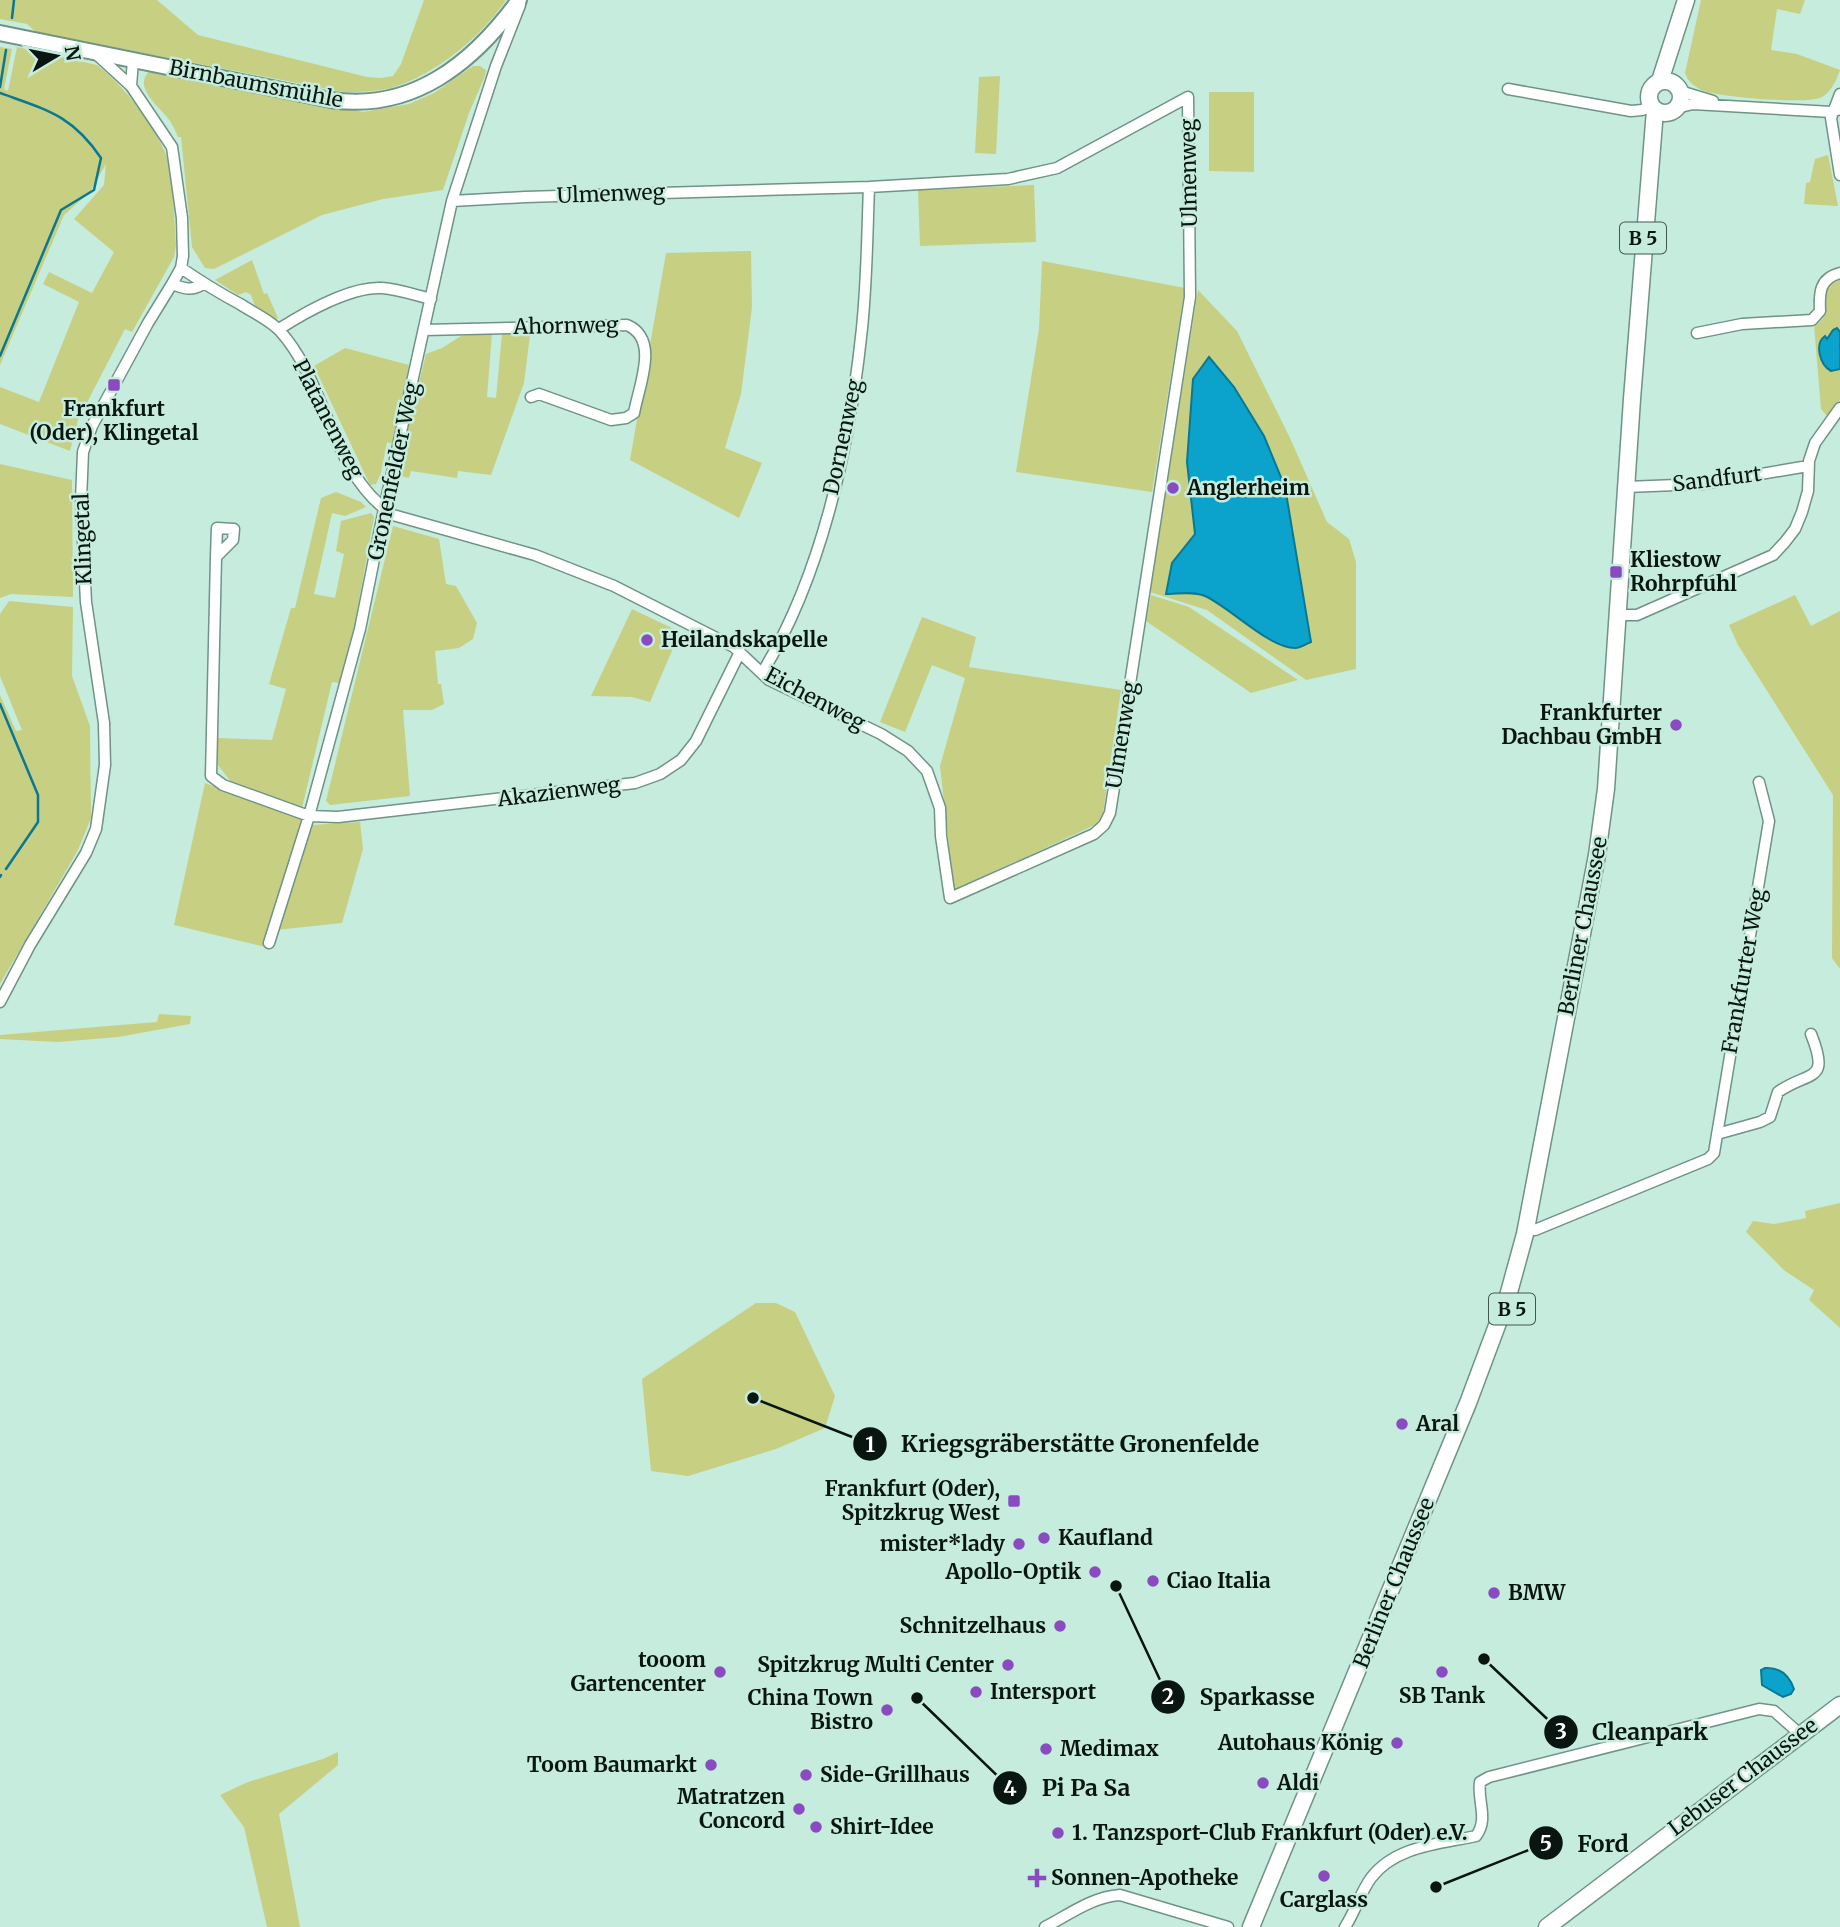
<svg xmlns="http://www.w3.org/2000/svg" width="1840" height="1927" viewBox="0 0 1840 1927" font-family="Merriweather,serif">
	<rect width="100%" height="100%" fill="#c6ecdd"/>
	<path fill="#c7cf82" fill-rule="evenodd" d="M0 0H157L198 35 367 77 381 78 393 76 401 64 424 0H506C481 37 435 75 391 88 375 92 359 92 343 92L36 32 27 24 0 19Z
		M1701 0H1805L1800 14 1777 9 1771 50 1797 54 1840 70C1837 79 1831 92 1822 97 1809 105 1720 97 1704 91 1696 88 1687 81 1685 73Z
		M0 47 12 49 4 89 8 91 17 47 97 65C123 84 161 132 169 164 174 190 174 219 176 245L174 257 132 332 125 329 78 420 70 451 0 424V387L39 402 79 302 43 284 49 272 92 293 114 252 74 219 104 185 106 164 90 192 64 215 0 365Z
		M473 66H480L486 70 485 76 469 113 443 190 383 199 322 215 214 269 205 268 192 247 181 137H178C175 130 172 123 167 117 156 104 132 85 151 70L363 112 409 104 434 93Z
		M1000 76 996 154 975 153 979 77Z
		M1209 92H1254V172L1209 171Z
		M1828 155 1838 206 1804 204 1806 183 1810 182 1815 159Z
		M1034 185 1036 242 920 246 918 190Z
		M751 251 752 307 741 394 725 448 762 463 739 518 630 460 666 253Z
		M252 260 264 294 267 293 278 318 275 320 255 306 251 295 246 292 238 295 215 280Z
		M1042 261 1185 288 1152 492 1016 472 1039 329Z
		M1840 279V400L1827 416 1821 409 1814 325C1830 320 1823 300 1828 287L1831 283Z
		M1198 290 1237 331 1290 438 1327 522 1349 539 1356 562V669L1306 680 1207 610 1150 592ZM1209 358 1234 387 1264 436 1285 487 1265 637 1237 615 1202 594H1166L1172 563 1195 534 1187 462 1193 379Z
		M492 333 487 397 496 398 502 334 530 335 524 383 491 475 458 471 457 478 411 471 409 478 397 475 426 354 442 348 461 336Z
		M345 348 409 365 393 444 387 442 381 473 376 484 370 485 314 366Z
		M0 464 72 480 73 597 11 594 0 598Z
		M336 492 361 502 366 507 345 516 332 513 314 594 335 598 344 554 336 551 341 521 371 513 374 517 355 622 339 683 332 682 302 808 232 783 217 764 218 738 272 740 286 689 269 684 291 608H295L321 498Z
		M393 526 439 539 446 584 456 586 477 623 473 639 459 648 435 651 438 684H441L444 704 432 710H403L410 796 330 805 326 801Z
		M1151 595 1189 607 1298 680 1251 693 1146 621Z
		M1795 595 1811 626 1840 611V969L1832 958 1833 795 1738 645 1729 625Z
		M9 601 73 607 72 676 90 726 91 818 78 850 0 984V695L16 731 22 730 0 676V614Z
		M632 609 680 632 650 702 632 697 591 696Z
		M922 617 976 637 969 667 1121 690 1103 813 1097 824 954 890 940 766 965 678 932 665 905 732 880 722Z
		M205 783 302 818 265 947 174 925Z
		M360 822 363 849 342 923 276 930 312 825Z
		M159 1014 191 1016 190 1024 118 1037 58 1042 0 1039V1035L157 1022Z
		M1840 1203V1328L1809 1300 1814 1290 1785 1271 1746 1232 1753 1221 1774 1224 1806 1218 1805 1211Z
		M756 1303H776L795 1312 835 1396 825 1428 776 1449 688 1476 651 1471 642 1379Z
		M338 1752V1765L279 1814 300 1927H267L244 1827 220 1795 248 1782 323 1759Z"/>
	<path fill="#0ba3cb" stroke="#0a7893" stroke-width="2" d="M1837 328 1840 332V369L1831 371C1820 365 1814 344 1825 336L1827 339 1833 330Z
		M1209 357 1234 387 1264 436 1285 487 1311 642C1306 644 1301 648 1295 648 1269 648 1231 608 1205 596 1194 591 1178 594 1166 594L1172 563 1195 534 1187 462 1193 379Z
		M1765 1668C1780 1667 1789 1675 1794 1689L1791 1694 1783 1697 1762 1685 1761 1670Z"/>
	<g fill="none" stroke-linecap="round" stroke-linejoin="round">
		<path stroke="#0a7893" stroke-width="2.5" d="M12 18 14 0
			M0 87 6 50
			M0 93C47 110 72 115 101 158L94 190 61 210 0 356
			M0 704 38 795V822L6 869
			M0 877 1 875"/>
		<g stroke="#6f9385" stroke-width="13">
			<path id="minor" d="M131 86 133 60
				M1508 89 1631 111 1642 110 1652 106
				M1680 91 1713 101
				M1840 94 1831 118 1840 175
				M1676 108 1693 104 1832 112 1840 109
				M181 268C200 281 219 293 240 304 252 312 270 320 280 331 328 384 330 473 393 515L535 555 614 586 734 647 769 680 881 734 908 751 927 771 940 808 941 836 950 898 1094 834 1104 825 1110 813 1190 297 1188 97 1057 168 1008 179 869 187 525 197 452 201
				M172 284C185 289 192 291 203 284
				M279 329C304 313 351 286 382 288 398 289 415 295 431 299
				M424 330 627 325C660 339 639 385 634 413L626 418 611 420 539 394 531 397
				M1697 333 1742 324 1812 320 1820 311C1819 292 1820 278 1840 273
				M1626 487 1702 484 1808 466
				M216 557 217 528 234 529 233 540 216 557 211 776 223 785 309 816 338 817 635 783 660 774 681 760 696 741 740 652
				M1618 615H1637L1773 555 1785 542 1795 529 1802 512 1808 491 1809 461 1815 443 1840 408
				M762 673C821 577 849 449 861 337 867 287 867 237 869 187
				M269 943 309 816 360 629 384 509 452 201 496 66 520 5
				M0 1002 30 945 86 853 96 829 105 765 104 723 86 602 81 500 83 452 92 426 148 323 172 284 181 268 183 256 182 218 172 147 131 86 94 52
				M1717 1134 1760 1122 1770 1117 1778 1092C1809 1070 1831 1084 1811 1034
				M1526 1228 1535 1230 1708 1159 1714 1153 1769 821 1759 782
				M1045 1927C1070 1914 1092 1897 1120 1895L1228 1927
				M1345 1927C1355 1912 1360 1893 1371 1878 1395 1846 1439 1844 1476 1836 1489 1819 1477 1801 1480 1782L1489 1777 1759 1709 1774 1711 1800 1734"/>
		</g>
		<g stroke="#6f9385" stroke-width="18">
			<path id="secondary" d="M0 33 331 100C413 112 473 63 519 0"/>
		</g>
		<g stroke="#6f9385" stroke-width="19">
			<path id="primary" d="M1660 81 1686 0
				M1649 97a16 16 0 1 1 32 0a16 16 0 1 1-32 0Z
				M1251 1927 1468 1403 1508 1296 1525 1234 1597 855 1606 789 1632 399 1655 110
				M1547 1927 1840 1705"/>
		</g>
		<use href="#minor" stroke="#fff" stroke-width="10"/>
		<use href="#secondary" stroke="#fff" stroke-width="14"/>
		<use href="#primary" stroke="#fff" stroke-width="16"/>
	</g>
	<g fill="#8b4bc0" stroke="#c6ecdd" stroke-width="2.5">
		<rect x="107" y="378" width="14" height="14" rx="3.5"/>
		<circle cx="1173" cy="488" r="7"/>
		<rect x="1609" y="565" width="14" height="14" rx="3.5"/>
		<circle cx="647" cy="640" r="7"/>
		<circle cx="1676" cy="725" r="7"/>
		<circle cx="1402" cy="1424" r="7"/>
		<rect x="1007" y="1494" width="14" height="14" rx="3.5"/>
		<circle cx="1044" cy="1538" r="7"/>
		<circle cx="1019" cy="1544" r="7"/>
		<circle cx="1095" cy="1572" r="7"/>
		<circle cx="1153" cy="1581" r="7"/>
		<circle cx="1494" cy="1593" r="7"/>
		<circle cx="1060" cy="1626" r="7"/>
		<circle cx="1008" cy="1665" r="7"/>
		<circle cx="720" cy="1672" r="7"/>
		<circle cx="1442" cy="1672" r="7"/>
		<circle cx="976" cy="1692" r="7"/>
		<circle cx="887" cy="1710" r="7"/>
		<circle cx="1397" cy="1743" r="7"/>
		<circle cx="1046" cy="1749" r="7"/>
		<circle cx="711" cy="1765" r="7"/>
		<circle cx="806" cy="1775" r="7"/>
		<circle cx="1263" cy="1783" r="7"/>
		<circle cx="799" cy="1809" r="7"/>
		<circle cx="816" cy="1827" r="7"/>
		<circle cx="1058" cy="1833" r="7"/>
		<circle cx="1324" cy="1876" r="7"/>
		<path d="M1033.5 1867.5h7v7h7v7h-7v7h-7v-7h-7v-7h7z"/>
	</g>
	<g text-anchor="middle" stroke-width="5" stroke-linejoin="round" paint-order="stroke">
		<g fill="#c6ecdd" stroke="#41564e" stroke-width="2">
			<rect x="1620" y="222.5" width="46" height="31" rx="5"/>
			<rect x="1489" y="1293.5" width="46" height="31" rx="5"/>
		</g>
		<g font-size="19" font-weight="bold" fill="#081510">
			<text x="1643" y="245">B 5</text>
			<text x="1512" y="1316">B 5</text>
		</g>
		<g font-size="21" fill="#081510" stroke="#c6ecdd">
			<text transform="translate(256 84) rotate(11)" y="7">Birnbaumsmühle</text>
			<text transform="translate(1189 173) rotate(-91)" y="7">Ulmenweg</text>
			<text transform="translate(611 194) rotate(-2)" y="7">Ulmenweg</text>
			<text transform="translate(566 326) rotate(-1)" y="7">Ahornweg</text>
			<text transform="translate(328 419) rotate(63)" y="7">Platanenweg</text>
			<text transform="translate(843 437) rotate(-78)" y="7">Dornenweg</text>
			<text transform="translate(394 471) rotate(-78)" y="7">Gronenfelder Weg</text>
			<text transform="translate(1717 479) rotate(-7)" y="7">Sandfurt</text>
			<text transform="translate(83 539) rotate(-92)" y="7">Klingetal</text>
			<text transform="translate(815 699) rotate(28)" y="7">Eichenweg</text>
			<text transform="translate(1122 735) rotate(-81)" y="7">Ulmenweg</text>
			<text transform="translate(559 792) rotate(-7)" y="7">Akazienweg</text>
			<text transform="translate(1583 926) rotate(-79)" y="7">Berliner Chaussee</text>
			<text transform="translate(1744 971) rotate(-80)" y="7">Frankfurter Weg</text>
			<text transform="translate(1394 1583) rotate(-68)" y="7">Berliner Chaussee</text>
			<text transform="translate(1743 1777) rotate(-37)" y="7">Lebuser Chaussee</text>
		</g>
		<g font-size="21" font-weight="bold" fill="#081510" stroke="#c6ecdd" text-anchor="start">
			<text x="114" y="416" text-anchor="middle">Frankfurt<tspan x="114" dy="24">(Oder), Klingetal</tspan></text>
			<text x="1187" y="495">Anglerheim</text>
			<text x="1630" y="567">Kliestow<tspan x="1630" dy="24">Rohrpfuhl</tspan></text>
			<text x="661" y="647">Heilandskapelle</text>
			<text x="1662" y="720" text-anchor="end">Frankfurter<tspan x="1662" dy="24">Dachbau GmbH</tspan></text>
			<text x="1416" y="1431">Aral</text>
			<text x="1000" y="1496" text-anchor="end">Frankfurt (Oder),<tspan x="1000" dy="24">Spitzkrug West</tspan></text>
			<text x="1058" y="1545">Kaufland</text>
			<text x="1005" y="1551" text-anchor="end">mister*lady</text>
			<text x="1081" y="1579" text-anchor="end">Apollo-Optik</text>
			<text x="1167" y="1588">Ciao Italia</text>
			<text x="1508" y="1600">BMW</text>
			<text x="1046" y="1633" text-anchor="end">Schnitzelhaus</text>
			<text x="706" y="1667" text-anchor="end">tooom<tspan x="706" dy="24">Gartencenter</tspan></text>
			<text x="994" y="1672" text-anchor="end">Spitzkrug Multi Center</text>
			<text x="990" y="1699">Intersport</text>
			<text x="1442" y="1703" text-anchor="middle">SB Tank</text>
			<text x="873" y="1705" text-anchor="end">China Town<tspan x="873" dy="24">Bistro</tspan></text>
			<text x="1383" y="1750" text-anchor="end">Autohaus König</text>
			<text x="1060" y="1756">Medimax</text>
			<text x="697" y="1772" text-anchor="end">Toom Baumarkt</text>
			<text x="820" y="1782">Side-Grillhaus</text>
			<text x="1277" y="1790">Aldi</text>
			<text x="785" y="1804" text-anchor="end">Matratzen<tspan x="785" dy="24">Concord</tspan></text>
			<text x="830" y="1834">Shirt-Idee</text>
			<text x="1072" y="1840">1. Tanzsport-Club Frankfurt (Oder) e.V.</text>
			<text x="1051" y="1885">Sonnen-Apotheke</text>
			<text x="1324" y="1907" text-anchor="middle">Carglass</text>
		</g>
	</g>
	<path fill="none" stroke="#081510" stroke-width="2.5" d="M753 1398L870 1444M1116 1586L1168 1697M1484 1659L1561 1732M917 1698L1010 1788M1436 1887L1546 1843"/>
	<g fill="#081510" stroke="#c6ecdd" stroke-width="2.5">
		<circle cx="753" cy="1398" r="7"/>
		<circle cx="1116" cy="1586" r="7"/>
		<circle cx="1484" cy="1659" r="7"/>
		<circle cx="917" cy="1698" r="7"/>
		<circle cx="1436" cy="1887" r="7"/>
		<circle cx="870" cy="1444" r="18"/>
		<circle cx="1168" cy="1697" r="18"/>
		<circle cx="1561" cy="1732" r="18"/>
		<circle cx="1010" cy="1788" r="18"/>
		<circle cx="1546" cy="1843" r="18"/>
	</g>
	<g font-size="21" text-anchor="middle" font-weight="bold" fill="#fff">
		<text x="870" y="1452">1</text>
		<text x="1168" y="1704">2</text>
		<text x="1561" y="1739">3</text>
		<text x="1010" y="1796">4</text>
		<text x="1546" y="1851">5</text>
	</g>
	<g font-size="23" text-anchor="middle" font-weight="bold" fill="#081510" stroke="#c6ecdd" stroke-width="5" stroke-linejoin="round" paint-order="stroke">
		<text x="1080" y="1452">Kriegsgräberstätte Gronenfelde</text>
		<text x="1257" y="1705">Sparkasse</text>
		<text x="1650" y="1740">Cleanpark</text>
		<text x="1086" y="1796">Pi Pa Sa</text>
		<text x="1603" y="1852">Ford</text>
	</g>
	<g transform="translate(56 56) rotate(80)" stroke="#c6ecdd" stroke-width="5" paint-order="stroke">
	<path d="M0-5L12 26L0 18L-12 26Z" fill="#081510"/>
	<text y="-10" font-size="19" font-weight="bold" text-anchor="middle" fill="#081510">N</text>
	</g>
</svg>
